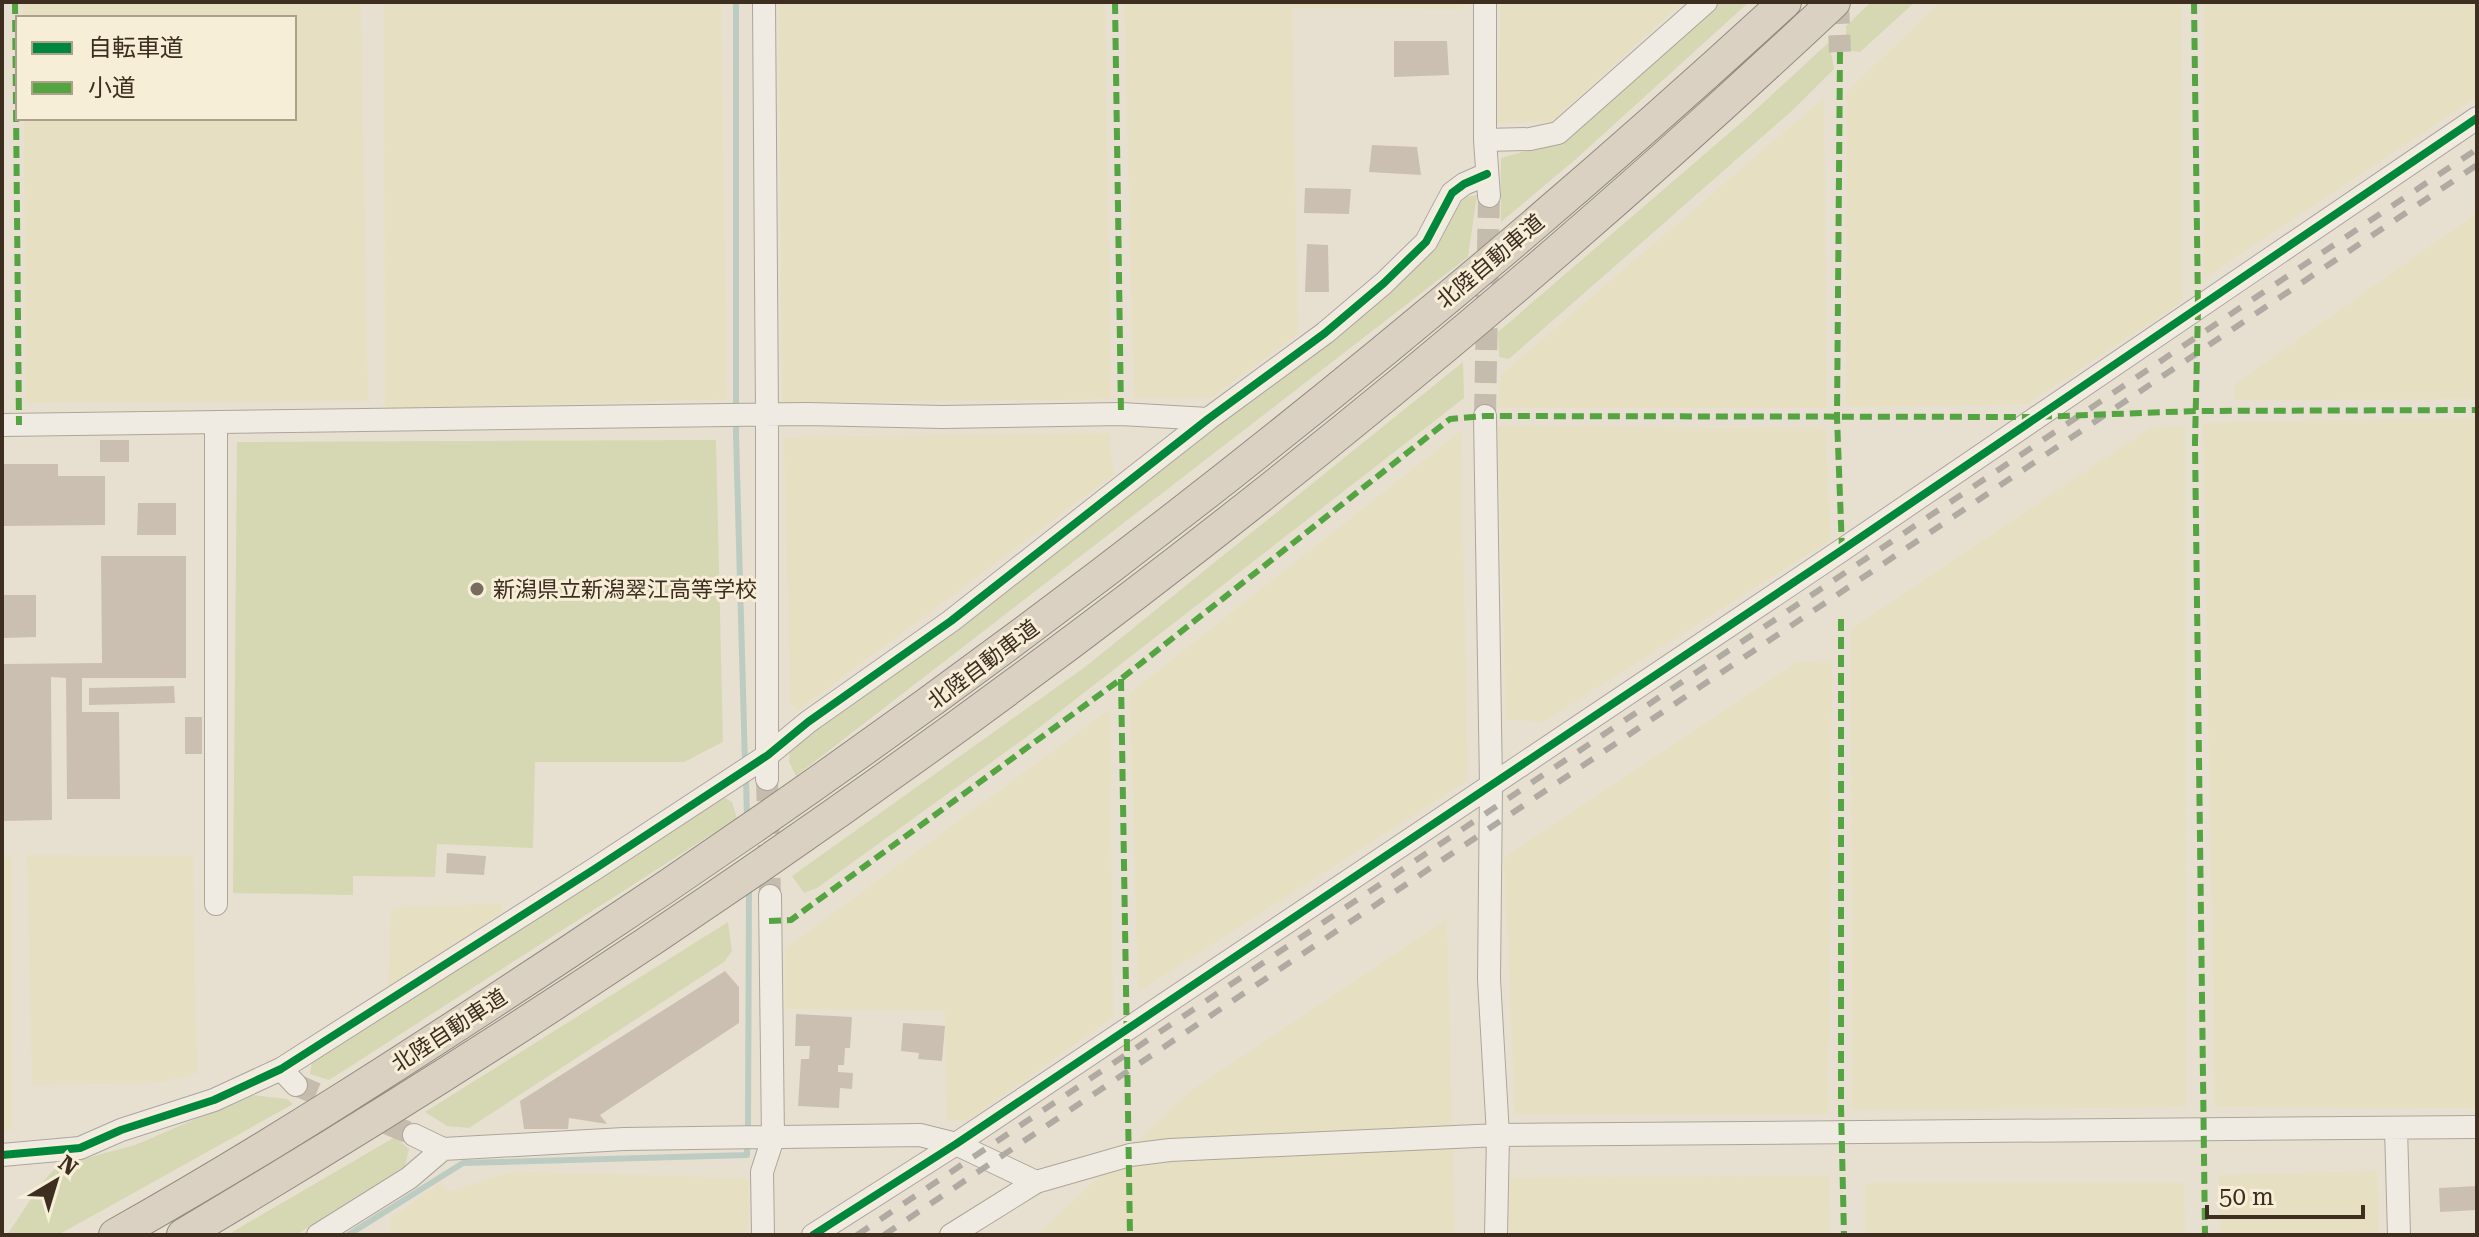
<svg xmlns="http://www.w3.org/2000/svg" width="2479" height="1237" viewBox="0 0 2479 1237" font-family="'Roboto Serif','Noto Sans JP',serif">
	<rect width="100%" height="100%" fill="#e7e0d1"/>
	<path fill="#e6dfc2" d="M23 2H361L368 401 26 403 24 118H294V18H23Z
		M384 2H721L727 399 385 409Z
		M779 2H1105L1111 399 782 403Z
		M1124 2H1463V9L1292 8 1298 334 1211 398H1134Z
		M1501 2H1683L1551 122 1497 123Z
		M1940 2H2181L2183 301 2027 404 1846 407 1847 92Z
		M2204 2H2477V97L2204 278Z
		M1824 98 1827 408H1497L1501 375Z
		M2477 213V399L2235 400V384Z
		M2477 417V1108L2215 1107 2203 423Z
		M1498 426 1826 429 1830 540 1543 722 1506 719Z
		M2185 426 2186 1107 1852 1110 1851 629 2150 428Z
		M1461 431 1468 780 1138 992 1130 693Z
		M1109 433 1114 475 798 710 790 704 784 437Z
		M1832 660 1828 1114H1515L1504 858 1797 662Z
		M1110 709 1113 1017 967 1121 947 1120 945 1011 785 1009V949Z
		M27 855 193 856 197 1073 158 1083 32 1085Z
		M2 857H12V1130H2Z
		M502 903 501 913 388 991 391 908Z
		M1447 919 1455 1235H1037L1193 1089Z
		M2377 1171 2379 1235H2220L2219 1175Z
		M525 1172 748 1178 749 1235H391L390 1219 441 1182 448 1192 504 1174Z
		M1829 1176 1830 1235H1509L1510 1177Z
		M1865 1183H2184L2185 1235H1865Z"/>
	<path fill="#d6d7b3" d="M1715 2H1749L1576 159 1501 222V158L1530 150Z
		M1871 2H1915L1860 52 1846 50V26Z
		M1829 42 1834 69 1794 109 1509 359 1499 357 1498 332 1750 115Z
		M1477 195 1468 257 796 776 789 762 790 747 1207 431 1453 209 1467 197Z
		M1463 362 1464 398 1032 733 817 888 804 893 792 876 1085 667Z
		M716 440 723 742 684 762H535L533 848 437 844 435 877 353 876V895L233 893 237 442Z
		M722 796 732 802 737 818 329 1080 310 1074 312 1062Z
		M728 922 732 951 724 962 469 1128 447 1126 425 1112Z
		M252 1095 287 1099 293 1104 58 1235H7L41 1184 57 1166 135 1145Z
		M395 1137 409 1149 405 1166 296 1235H227Z"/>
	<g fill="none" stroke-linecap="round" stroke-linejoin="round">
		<path stroke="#bcccc2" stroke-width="6" d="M736 2V434L745 764
			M746 775 747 820
			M748 1132 749 887
			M348 1235 463 1163 747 1155V1143"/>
	</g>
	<path fill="#cbbfb2" d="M1394 41H1447L1449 75 1394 77Z
		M1372 145 1417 147 1421 175 1369 172Z
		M1305 188 1351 189 1349 214 1304 213Z
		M1307 244 1328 245 1329 292H1305Z
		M100 440H129V462H100Z
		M2 464H58V476H105V525L2 526Z
		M138 503H176V535H137Z
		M101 556H186V678H82V712H119L120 799H67L66 678 51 677 52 820 2 821V664L102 663Z
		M2 595H36V637L2 638Z
		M174 686 175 703 89 705V688Z
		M185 717H202V754H185Z
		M447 853 486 856 484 875 446 873Z
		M725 971 739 987V1023L600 1115 607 1124 569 1118 568 1129H524L520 1101Z
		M796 1014 852 1017 850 1048H845L844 1065H838V1072L853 1073 852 1089 840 1088 839 1108 798 1106 801 1059H809L810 1046H795Z
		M903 1023 945 1026 942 1061 918 1059 919 1053 901 1051Z
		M2477 1186V1210L2440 1212 2439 1188Z"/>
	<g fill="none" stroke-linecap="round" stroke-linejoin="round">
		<path stroke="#c5bcae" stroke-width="22" stroke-dasharray="22 11" stroke-linecap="butt" d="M1838 2 1840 52
			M1485 416 1489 196
			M767 779 770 896
			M296 1085 414 1135"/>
		<g stroke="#ada599" stroke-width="24">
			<path id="minor" d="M764 2 767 415V779
				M1485 2V140L1489 196
				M1485 140 1530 139 1558 133 1706 2
				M1485 416 1491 785 1489 979 1498 1135 1496 1235
				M216 423V904
				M2 425 807 414 943 417 1121 414 1208 419
				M281 1069 296 1085
				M2396 1128 2399 1235
				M414 1135 443 1149 624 1139 920 1135 956 1144 1036 1182
				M2 1155 80 1148 121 1130 214 1100 281 1069 593 870 768 755 808 722 951 621 1208 419 1325 333 1384 283 1426 242 1452 193 1464 184 1487 174
				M318 1235 409 1178 443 1149
				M763 1235 762 1172 773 1138 770 896
				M813 1235 956 1144 1842 550 2477 118
				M951 1235 1036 1182 1130 1155 1170 1150 1498 1135 2477 1127"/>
		</g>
		<g stroke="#928b80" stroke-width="34">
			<path id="highway" d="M115 1235C270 1148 419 1051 567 953 998 669 1405 351 1785 2
				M183 1235C775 884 1332 474 1834 2"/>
		</g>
		<use href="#minor" stroke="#efebe3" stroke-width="22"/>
		<use href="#highway" stroke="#dad1c2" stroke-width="32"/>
		<path stroke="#afaaa2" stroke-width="6" stroke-dasharray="14 14" stroke-linecap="butt" d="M857 1235 2477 149
			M884 1235 2477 165"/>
		<path stroke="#54a441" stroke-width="6" stroke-dasharray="12 6" stroke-linecap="butt" d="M15 2 19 425
			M1115 2 1121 414
			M2194 2 2198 309 2195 443 2205 1235
			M1840 52 1837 418 1842 550
			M1841 619V1106L1844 1235
			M1121 679 1130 1235
			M769 921 791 920 1121 679 1450 419 1485 416 2035 417 2195 411 2477 410"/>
		<g stroke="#f7eed8" stroke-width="13">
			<path id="cycleway" d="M2 1155 80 1148 121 1130 214 1100 281 1069 593 870 768 755 808 722 951 621 1208 419 1325 333 1384 283 1426 242 1452 193 1464 184 1487 174
				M813 1235 956 1144 1842 550 2477 118"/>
		</g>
		<use href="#cycleway" stroke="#00873e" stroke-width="8"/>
	</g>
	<circle fill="#786c5e" stroke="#f7eed8" stroke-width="3" cx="477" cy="589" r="8"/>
	<g text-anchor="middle" stroke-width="6" stroke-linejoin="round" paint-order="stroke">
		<g font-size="22" fill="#3d2e20" stroke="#f7eed8">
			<text transform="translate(1490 261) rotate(-40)" y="8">北陸自動車道</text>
			<text transform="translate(983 664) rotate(-37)" y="8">北陸自動車道</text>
			<text transform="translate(449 1030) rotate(-33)" y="8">北陸自動車道</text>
		</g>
		<g font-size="22" fill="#3d2e20" stroke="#f7eed8" text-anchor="start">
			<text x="493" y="597">新潟県立新潟翠江高等学校</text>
		</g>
	</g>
	<rect width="2479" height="1237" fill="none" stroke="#3d2e20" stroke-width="8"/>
	<rect x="16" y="16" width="280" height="104" fill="#f7eed8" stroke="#ada18e" stroke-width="2"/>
	<rect x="32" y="42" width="40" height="12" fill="#00873e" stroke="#ada18e" stroke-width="2"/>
	<text x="88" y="56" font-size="24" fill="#3d2e20">自転車道</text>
	<rect x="32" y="82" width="40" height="12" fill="#54a441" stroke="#ada18e" stroke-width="2"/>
	<text x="88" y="96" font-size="24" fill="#3d2e20">小道</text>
	<g transform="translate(56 1181) rotate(38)" stroke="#f7eed8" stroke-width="6" paint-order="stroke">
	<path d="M0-6L14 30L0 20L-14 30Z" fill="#3d2e20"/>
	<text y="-12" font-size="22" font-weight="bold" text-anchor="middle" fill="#3d2e20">N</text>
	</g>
	<path d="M2207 1205v12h156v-12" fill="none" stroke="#3d2e20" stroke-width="4"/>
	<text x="2219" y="1205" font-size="24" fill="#3d2e20" stroke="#f7eed8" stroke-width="6" paint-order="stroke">50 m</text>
</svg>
